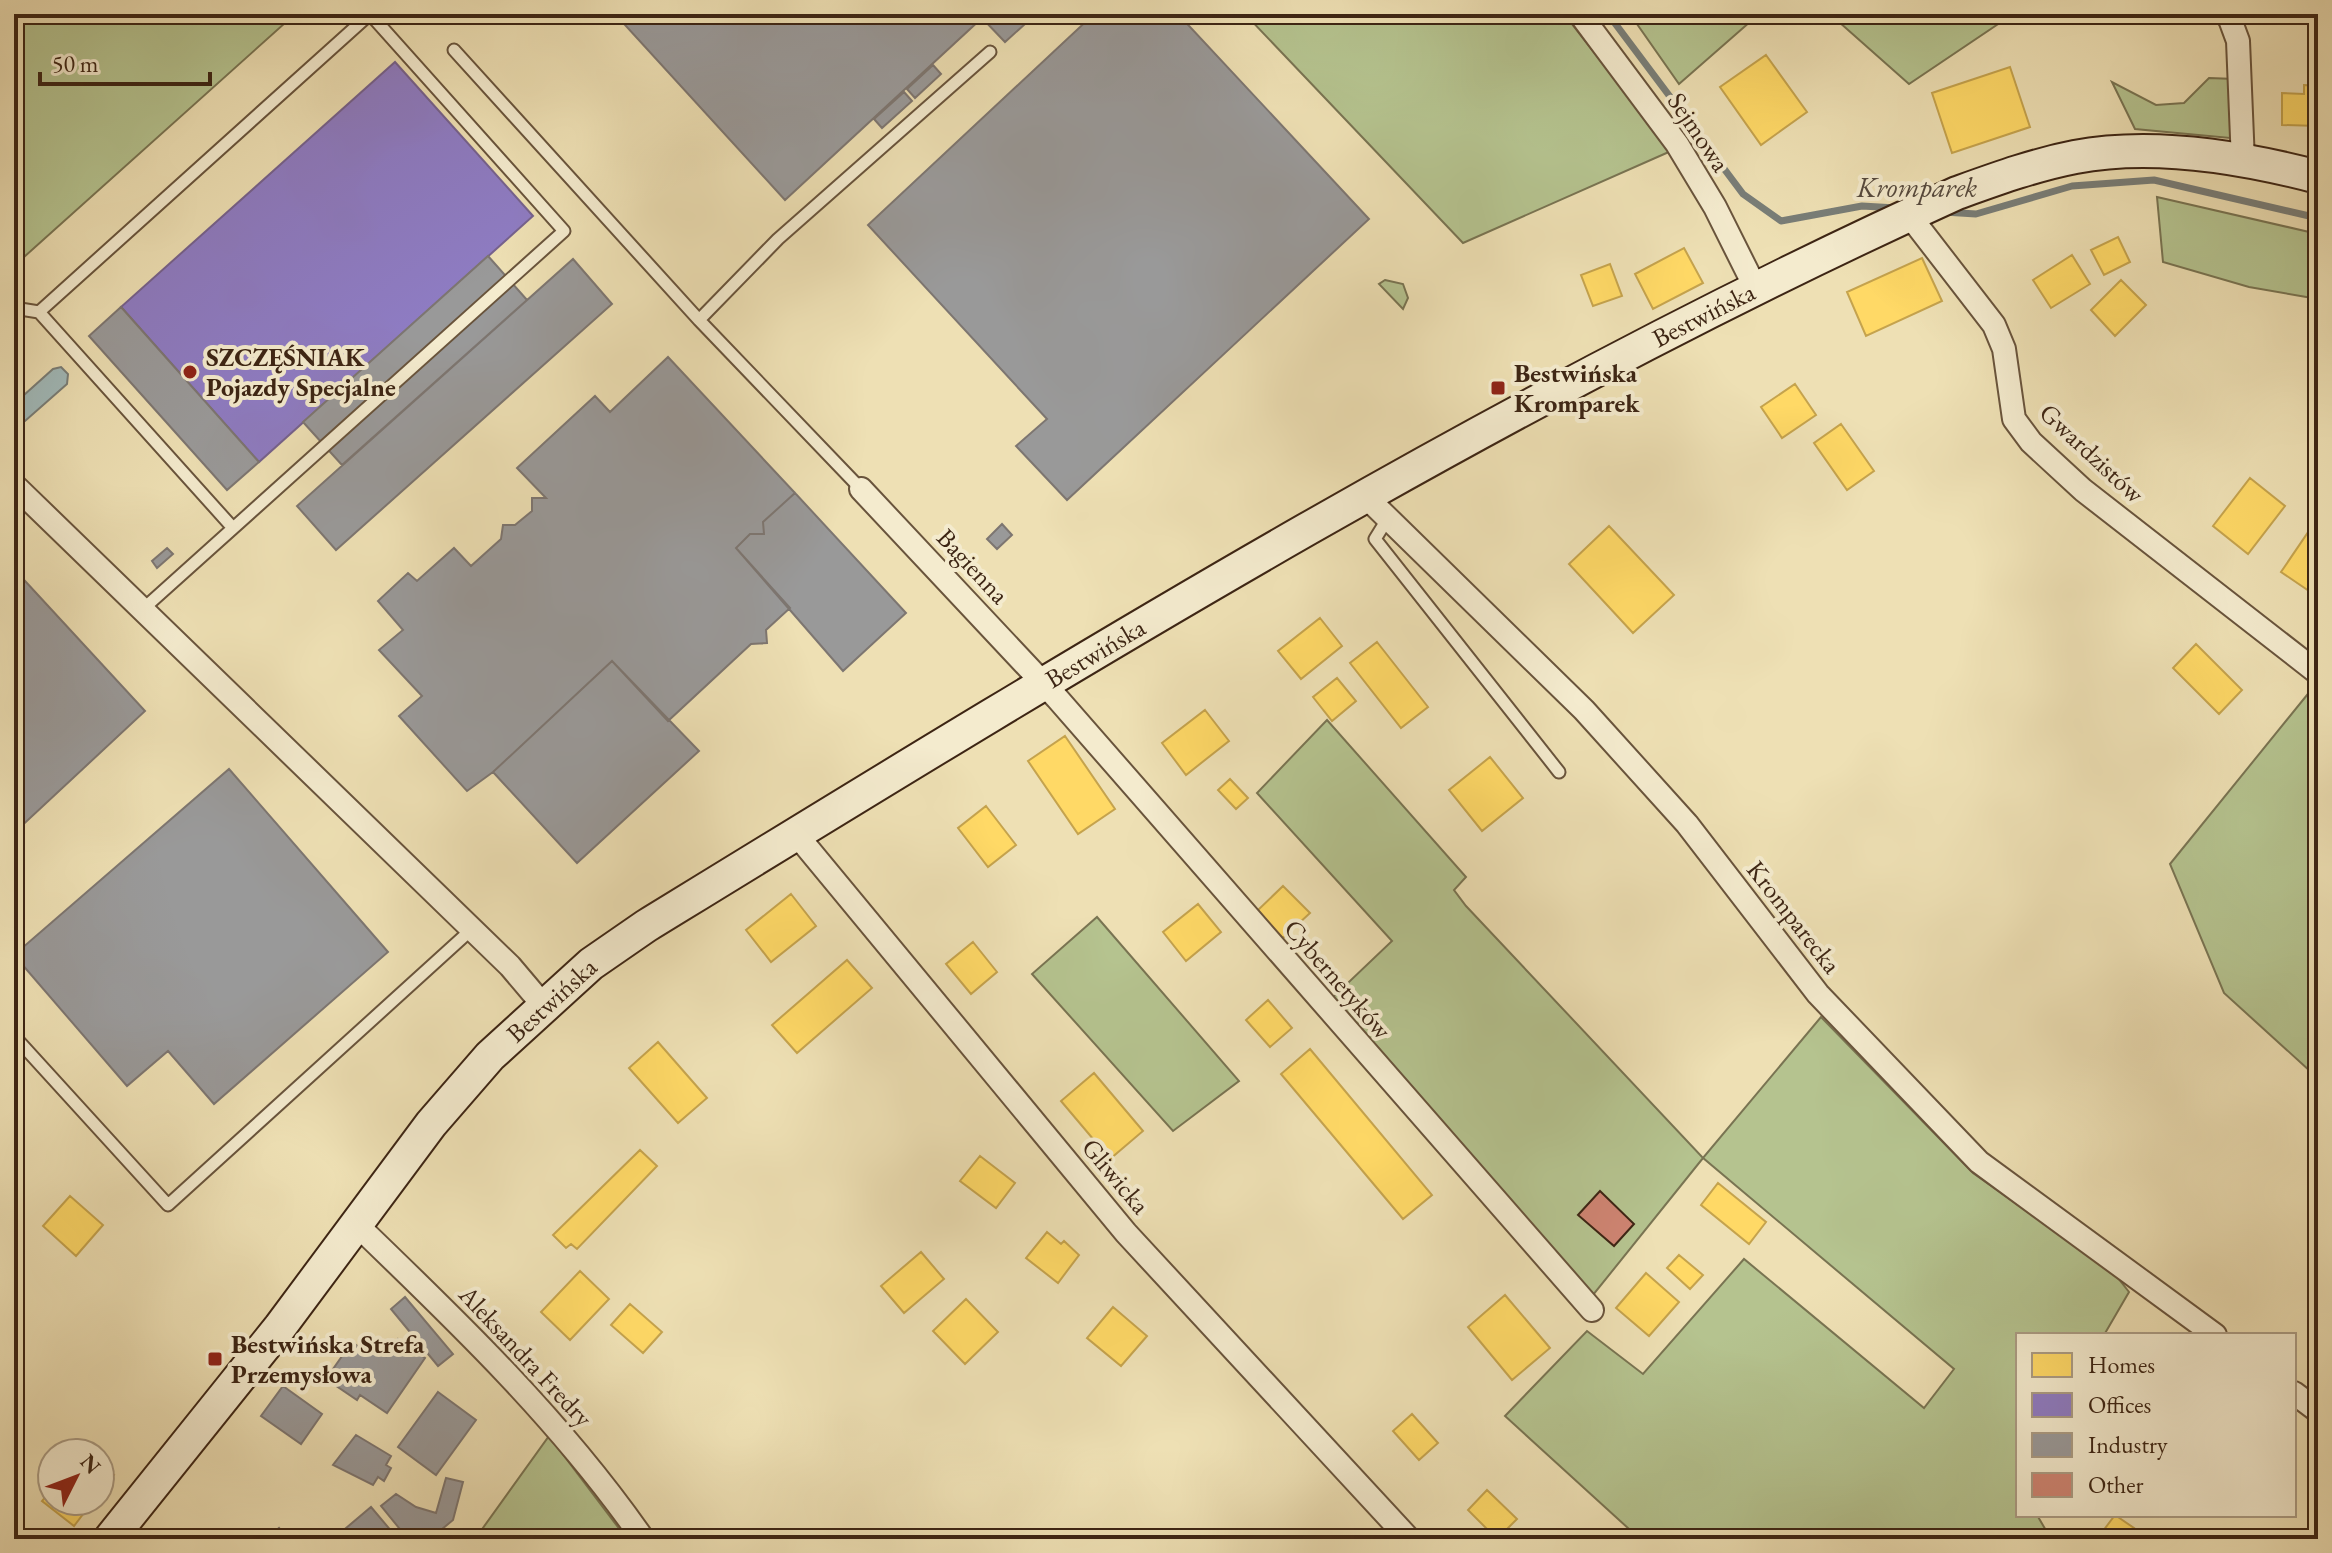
<svg xmlns="http://www.w3.org/2000/svg" width="2332" height="1553" viewBox="0 0 2332 1553" font-family="'EB Garamond',serif">
	<rect width="100%" height="100%" fill="#eee0b4"/>
	<filter id="stains"><feTurbulence type="fractalNoise" baseFrequency=".0025" numOctaves="4"/><feColorMatrix values="0 0 0 0 .2 0 0 0 0 .09 0 0 0 0 .02 0 0 0 .5 -.17"/></filter>
	<radialGradient id="worn" r=".72"><stop offset=".6" stop-color="#630" stop-opacity="0"/><stop offset="1" stop-color="#630" stop-opacity=".3"/></radialGradient>
	<path fill="#b5c38f" stroke="#797452" stroke-width="2" d="M14 14H295L14 266Z
		M1245 14H1564L1671 151 1463 243Z
		M1630 14H1759L1679 84Z
		M1830 14H2013L1909 84Z
		M2209 78 2235 79V126L2230 138 2135 129 2112 82 2156 105 2184 103Z
		M2157 197 2318 234V299L2249 287 2163 262Z
		M1385 280 1403 284 1408 298 1403 309 1379 284Z
		M2307 695 2318 711V1053L2310 1071 2224 993 2170 864Z
		M1327 720 1466 877 1454 890 1466 906 1703 1158 1821 1017 1973 1173 2114 1273 2129 1292 2104 1335H2018V1515H2037L2051 1539H1640L1505 1416 1587 1331 1643 1374 1744 1259 1924 1408 1954 1369 1703 1158 1593 1295 1330 1000 1392 941 1257 793Z
		M1097 917 1239 1081 1173 1131 1032 974Z
		M549 1436 627 1539H475Z"/>
	<path fill="#a1baba" stroke="#797e78" stroke-width="2" d="M61 367 68 374 67 384 25 421 14 420V404L53 369Z"/>
	<path fill="#ffd966" stroke="#c5a34d" stroke-width="2" d="M1766 55 1807 112 1761 145 1720 87Z
		M2010 67 2030 127 1952 153 1932 93Z
		M2304 85 2318 86V126L2282 125V93L2304 94Z
		M2118 237 2130 262 2104 275 2091 250Z
		M1684 248 1703 283 1653 309 1635 274Z
		M2072 255 2090 284 2051 308 2033 280Z
		M1922 258 1942 301 1866 336 1847 292Z
		M1610 264 1622 296 1593 306 1581 275Z
		M2121 280 2146 305 2115 336 2091 310Z
		M1795 384 1816 415 1782 438 1761 407Z
		M1841 424 1874 471 1847 490 1814 443Z
		M2250 478 2285 506 2248 554 2213 526Z
		M2315 522 2318 524V597L2281 572Z
		M1609 526 1674 595 1633 633 1569 564Z
		M1320 618 1342 646 1301 679 1278 651Z
		M1377 642 1428 707 1401 728 1350 663Z
		M2196 644 2242 690 2219 714 2173 668Z
		M1337 678 1356 701 1332 721 1313 697Z
		M1205 710 1229 741 1186 775 1162 743Z
		M1065 736 1115 809 1078 834 1028 761Z
		M1490 757 1523 798 1482 831 1449 790Z
		M1230 779 1248 798 1236 809 1218 790Z
		M986 806 1016 845 988 867 958 828Z
		M1283 886 1310 913 1283 938 1257 911Z
		M791 894 816 926 771 962 746 930Z
		M1198 904 1221 932 1186 961 1163 932Z
		M973 942 997 972 971 994 946 964Z
		M847 960 872 988 797 1053 772 1025Z
		M1268 1000 1292 1028 1270 1047 1246 1020Z
		M658 1042 707 1098 678 1123 629 1068Z
		M1310 1049 1432 1195 1403 1219 1281 1074Z
		M1094 1073 1143 1131 1110 1159 1061 1101Z
		M640 1150 657 1166 577 1249 571 1244 566 1248 553 1235Z
		M980 1156 1015 1183 996 1208 960 1181Z
		M1718 1183 1766 1222 1749 1244 1701 1205Z
		M70 1196 103 1225 76 1256 43 1226Z
		M1047 1232 1061 1244 1064 1241 1079 1255 1058 1283 1026 1258Z
		M921 1252 944 1279 904 1313 881 1286Z
		M1679 1255 1703 1275 1690 1289 1667 1268Z
		M580 1271 609 1299 570 1340 541 1312Z
		M1646 1273 1679 1302 1649 1336 1616 1308Z
		M1505 1295 1550 1348 1512 1380 1468 1327Z
		M966 1299 998 1332 965 1364 933 1331Z
		M630 1304 662 1332 643 1353 611 1325Z
		M1113 1307 1147 1336 1121 1366 1087 1338Z
		M1412 1414 1438 1443 1419 1460 1393 1431Z
		M100 1464 114 1475 100 1493Z
		M52 1489V1501H93L74 1526 42 1501Z
		M1487 1490 1517 1519 1497 1539 1468 1510Z
		M2115 1515 2134 1528 2126 1539H2097Z"/>
	<path fill="#8e7cc3" stroke="#76628e" stroke-width="2" d="M395 62 533 216 259 462 121 307Z"/>
	<path fill="#999" stroke="#7d7671" stroke-width="2" d="M615 14H1036L1005 42 982 18 785 200Z
		M1094 14H1178L1369 219 1067 500 1016 446 1047 419 868 225Z
		M933 65 941 74 915 98 907 89Z
		M904 92 912 101 882 128 874 119Z
		M488 256 527 300 342 465 303 422Z
		M573 259 612 304 336 550 297 506Z
		M121 307 259 462 227 490 89 336Z
		M668 357 795 493 763 522 764 534H750L736 548 790 608 766 630 767 643 751 644 668 721 612 661 493 772 467 791 399 716 422 696 379 650 403 630 378 601 408 573 417 581 454 548 471 566 501 539 503 525H515L532 511V498H546L517 468 595 396 610 412Z
		M795 493 906 613 843 671 736 548 750 534H764L763 522Z
		M1002 524 1012 535 997 549 987 539Z
		M167 548 173 554 157 568 152 561Z
		M14 569 145 711 14 833Z
		M612 661 699 751 577 863 493 772Z
		M229 769 388 952 214 1104 168 1051 127 1086 14 955Z
		M405 1297 453 1354 438 1366 391 1309Z
		M398 1339 425 1358 387 1413 360 1395 357 1400 326 1379 352 1342 360 1348 365 1341 386 1356Z
		M283 1386 322 1414 301 1444 261 1416Z
		M438 1392 476 1420 436 1475 398 1447Z
		M356 1435 391 1456 386 1465 391 1468 384 1481 378 1477 373 1485 333 1465Z
		M446 1478 463 1482 453 1520 430 1539H408L381 1506 396 1494 416 1507 436 1513Z
		M371 1507 398 1539H333Z
		M279 1528 288 1539H266Z"/>
	<g fill="none" stroke-linecap="round" stroke-linejoin="round">
		<path stroke="#797e78" stroke-width="7" d="M1608 14 1743 194 1781 221 1862 206 1896 208
			M2211 14 2224 26
			M1944 212 1976 214 2072 186 2154 180 2318 218"/>
	</g>
	<path fill="#ce8472" stroke="#3d2514" stroke-width="2" d="M1600 1191 1634 1224 1614 1246 1578 1215Z"/>
	<g fill="none" stroke-linecap="round" stroke-linejoin="round">
		<g stroke="#69543c" stroke-width="15">
			<path id="lane" d="M454 50 699 320 861 489
				M14 308 39 312
				M699 320 778 239 990 52
				M1388 518 1375 539 1559 772
				M142 610 564 231 370 14 39 312 233 528
				M14 1036 168 1205 472 929"/>
		</g>
		<g stroke="#69543c" stroke-width="26">
			<path id="street" d="M1580 14 1677 144 1715 207 1757 291
				M2228 14 2238 41 2243 162
				M1909 215 1994 325 2004 349 2014 419 2031 442 2083 490 2318 673
				M14 485 510 966 543 1005
				M861 489 1057 698 1592 1310
				M1363 494 1584 710 1687 824 1818 994 1979 1162 2215 1335
				M796 834 1126 1233 1409 1539
				M355 1223C458 1322 561 1421 643 1539
				M2294 1393 2318 1411"/>
		</g>
		<g stroke="#3d2514" stroke-width="36">
			<g id="secondary">
				<path id="s1" d="M110 1539 280 1327 431 1124 490 1056 591 964 646 926C1073 664 1500 400 1957 193 1996 179 2034 165 2075 157 2153 142 2242 157 2318 177"/>
			</g>
		</g>
		<use href="#lane" stroke="#f4ebce" stroke-width="11"/>
		<use href="#street" stroke="#f4ebce" stroke-width="22"/>
		<use href="#secondary" stroke="#f4ebce" stroke-width="32"/>
	</g>
	<g fill="#8f2418" stroke="#f4ebce" stroke-width="3">
		<circle cx="190" cy="372" r="8"/>
		<rect x="1490" y="380" width="16" height="16" rx="4"/>
		<rect x="207" y="1351" width="16" height="16" rx="4"/>
	</g>
	<g text-anchor="middle" stroke-width="8" stroke-linejoin="round" paint-order="stroke">
		<g font-size="26" fill="#3d2514" stroke="#f4ebce">
			<text transform="translate(1699 132) rotate(56)" y="9">Sejmowa</text>
			<text dy="9" stroke="none"><textPath href="#s1" startOffset="2040">Bestwińska</textPath></text>
			<text transform="translate(2092 453) rotate(43)" y="9">Gwardzistów</text>
			<text transform="translate(973 566) rotate(47)" y="9">Bagienna</text>
			<text dy="9" stroke="none"><textPath href="#s1" startOffset="1344">Bestwińska</textPath></text>
			<text transform="translate(1794 917) rotate(52)" y="9">Kromparecka</text>
			<text transform="translate(1338 979) rotate(49)" y="9">Cybernetyków</text>
			<text dy="9" stroke="none"><textPath href="#s1" startOffset="698">Bestwińska</textPath></text>
			<text transform="translate(1116 1176) rotate(50)" y="9">Gliwicka</text>
			<text transform="translate(526 1356) rotate(47)" y="9">Aleksandra Fredry</text>
		</g>
		<g font-size="26" font-weight="bold" fill="#3d2514" stroke="#f4ebce" text-anchor="start">
			<text x="206" y="366">SZCZĘŚNIAK<tspan x="206" dy="30">Pojazdy Specjalne</tspan></text>
			<text x="1514" y="382">Bestwińska<tspan x="1514" dy="30">Kromparek</tspan></text>
			<text x="231" y="1353">Bestwińska Strefa<tspan x="231" dy="30">Przemysłowa</tspan></text>
		</g>
		<g font-size="28" font-style="italic" fill="#564a3e" stroke="#f4ebce">
			<text x="1917" y="197">Kromparek</text>
		</g>
	</g>
	<rect width="2332" height="1553" fill="none" stroke="#eee0b4" stroke-width="48"/>
	<rect x="16" y="16" width="2300" height="1521" fill="none" stroke="#3d2514" stroke-width="4"/>
	<rect x="24" y="24" width="2284" height="1505" fill="none" stroke="#3d2514" stroke-width="2"/>
	<rect x="2016" y="1333" width="280" height="184" fill="#f4ebce" stroke="#ab9c84" stroke-width="2"/>
	<rect x="2032" y="1353" width="40" height="24" fill="#ffd966" stroke="#ab9c84" stroke-width="2"/>
	<text x="2088" y="1373" font-size="24" fill="#3d2514">Homes</text>
	<rect x="2032" y="1393" width="40" height="24" fill="#8e7cc3" stroke="#ab9c84" stroke-width="2"/>
	<text x="2088" y="1413" font-size="24" fill="#3d2514">Offices</text>
	<rect x="2032" y="1433" width="40" height="24" fill="#999999" stroke="#ab9c84" stroke-width="2"/>
	<text x="2088" y="1453" font-size="24" fill="#3d2514">Industry</text>
	<rect x="2032" y="1473" width="40" height="24" fill="#ce8472" stroke="#ab9c84" stroke-width="2"/>
	<text x="2088" y="1493" font-size="24" fill="#3d2514">Other</text>
	<g transform="translate(76 1477) rotate(48)"><circle r="38" fill="#f4ebce" stroke="#ab9c84" stroke-width="2"/>
	<path d="M0-6L14 30L0 20L-14 30Z" fill="#8f2418"/>
	<text y="-12" font-size="22" font-weight="bold" text-anchor="middle" fill="#3d2514">N</text>
	</g>
	<path d="M40 72v12h170v-12" fill="none" stroke="#3d2514" stroke-width="4"/>
	<text x="52" y="72" font-size="24" fill="#3d2514" stroke="#f4ebce" stroke-width="6" paint-order="stroke">50 m</text>
	<rect width="100%" height="100%" filter="url(#stains)"/>
	<rect width="100%" height="100%" fill="url(#worn)"/>
</svg>
